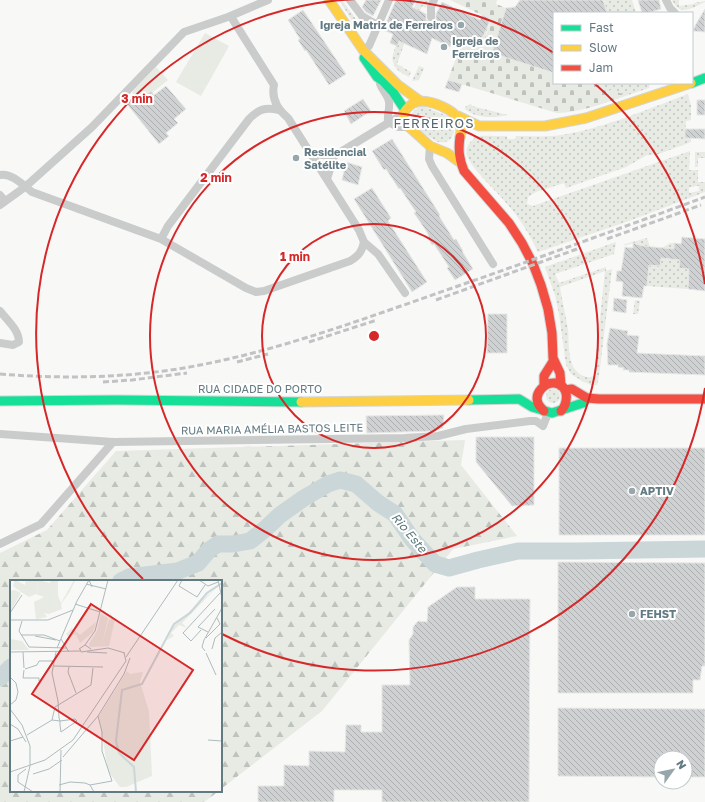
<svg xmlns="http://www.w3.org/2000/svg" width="705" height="802" viewBox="0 0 705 802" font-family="'Golos Text',sans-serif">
	<defs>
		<pattern id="grass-dots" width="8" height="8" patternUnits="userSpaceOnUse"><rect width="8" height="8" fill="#e8eae4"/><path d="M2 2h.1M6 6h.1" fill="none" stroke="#bfc3be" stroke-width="1.8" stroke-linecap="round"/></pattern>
		<pattern id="forest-firs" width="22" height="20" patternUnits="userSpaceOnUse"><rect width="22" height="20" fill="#e8eae4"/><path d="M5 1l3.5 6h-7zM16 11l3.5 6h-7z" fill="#bfc3be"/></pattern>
		<pattern id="cemetery-stones" width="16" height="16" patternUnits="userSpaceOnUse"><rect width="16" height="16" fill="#e8eae4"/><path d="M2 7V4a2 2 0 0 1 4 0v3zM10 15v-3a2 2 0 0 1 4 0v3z" fill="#bfc3be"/></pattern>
		<pattern id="building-back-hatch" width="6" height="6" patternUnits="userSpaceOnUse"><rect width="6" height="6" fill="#cfd1d2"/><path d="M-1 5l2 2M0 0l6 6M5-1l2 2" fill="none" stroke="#abafb0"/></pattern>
	</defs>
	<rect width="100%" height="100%" fill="#f8f8f7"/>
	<path fill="url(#grass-dots)" fill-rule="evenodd" d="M339 0H342L364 30 362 31 356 27Z
		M417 0H429L426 8 422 6 420 11 414 9Z
		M604 0H632L636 13H607Z
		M672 0H679V6L694 4V3L705 1V2C692 8 680 17 672 0Z
		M407 23 411 25 397 64 411 72 409 77C403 74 395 70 393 62 390 54 403 31 407 23Z
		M488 26H489L480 50 461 44 467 30 463 41 474 45 480 43Z
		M419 66 424 68 419 80 412 81Z
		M575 83H650L649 88 598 105 566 112Z
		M688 94 691 106V120L686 121 685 138 691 139V142L659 154 647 155 626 167 566 188 564 183 536 192 528 197 527 204 533 206 690 151 689 170H698V182H705V192L629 221 538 252C530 235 520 219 508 205 498 192 471 169 467 155 465 148 470 141 476 137 482 134 499 137 507 136V139H515L516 136C528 136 541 137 553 136 598 131 645 110 688 94ZM694 186H699V191L689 193V187H694Z
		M470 104H471L472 106 508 115C495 118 476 119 465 109V107Z
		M422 106 448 116 455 123C454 135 452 144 438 142 424 134 395 117 422 106Z
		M695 152H705V158H698V167H695Z
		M647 238 650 247 648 265 660 266 662 248 670 243H674L673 259 680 260V268L689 269 688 289 647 286 648 269 642 252 643 245 633 243 623 246 625 244Z
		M616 242 614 254 555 274 559 283 606 267V271L612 269 599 376 597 385H591L582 381 571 374 566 365 559 314 555 295 545 267ZM605 271 594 376C586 380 575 373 572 364 568 354 569 341 568 330 566 316 562 301 560 287Z
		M635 300 640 301 638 314H633Z
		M546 396a7 7 0 1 1 14 0a7 7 0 1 1-14 0Z"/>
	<path fill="url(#forest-firs)" d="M465 440 461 465 517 536 453 549 322 711 221 789V581H11V791H219L204 802H0V553L47 530 116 451Z"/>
	<path fill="url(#cemetery-stones)" d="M450 0H497L496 4 506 8 492 53 554 73V83H588L606 88 608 91 611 90 625 95V96C604 103 578 113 557 113L448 80 461 44 480 50 490 25 488 18Z"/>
	<path fill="#e8eae4" d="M205 33 229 46 201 96 176 82Z
		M156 67 168 80 152 93 150 91 139 101 132 92Z"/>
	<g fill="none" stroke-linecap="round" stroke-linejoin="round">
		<path stroke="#cad6d7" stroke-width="17" d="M121 581 129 577 178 571 198 563 209 550 218 544H233L250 541 264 530 280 515 304 498 328 484 340 480 356 484 378 503 395 514 412 539 435 564 449 568 478 560 518 551H578L705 549
			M0 678 11 667"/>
	</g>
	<path fill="url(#building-back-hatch)" stroke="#e7e7e6" d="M366 0H381L373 16 366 12 362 7Z
		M396 0H416L412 7 426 14V20L431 22 436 19V14L442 2 480 20 482 15 489 18V23L480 43 474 45 455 38 450 47 432 38 427 54 399 41 397 46 390 43 393 34 383 30Z
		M520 0H603L607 13H554V73L492 53 506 8 515 7Z
		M638 0H659L661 9 647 13H642Z
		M705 9V32L693 31 696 24Z
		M303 10 346 74 329 85 306 50 305 51 298 40 300 39 288 20Z
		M448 80 462 84 459 92 445 88Z
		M166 86 186 109 174 119 178 123 166 133 169 136 159 144 127 104 139 95 142 98 151 91 154 95Z
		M363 99 371 111 351 124 344 111Z
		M697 100H705V115H697Z
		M685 129H705V139L685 138Z
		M392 139 440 215 439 216 454 240 456 239 463 251H462L473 269 455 280 447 268 449 267 434 244 432 245 428 238 429 237 427 232 414 213 416 212 400 188 399 189 386 169 384 170 372 151Z
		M346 162 362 167 358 185 342 180Z
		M372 188 391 218 388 221 427 282 412 292 354 199Z
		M682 237 705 239V291L688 289 689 269 679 268 680 260 661 258 660 266 649 265 647 286H644L642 298 622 296 623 282 616 281 617 271H621L625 247 633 248V243L643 246 674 249V243L681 244Z
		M614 298 627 300 626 313 613 311Z
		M488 314H507V353H487Z
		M610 328 628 331 627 335 639 336 637 353 705 356V375L629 372V370H623L624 368 618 367V365H608L607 344Z
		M444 415 443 428 432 431 367 433 366 416Z
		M476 437H534V505L512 506 476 462Z
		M559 448H705V535H559Z
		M558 562 705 563V666H702L700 680H693V693H558Z
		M457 587H475V599H530L529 802H382V790H334V802H258V786H284V765L309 766V751L345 752 346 725H361V732H382V685H410L409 640 413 634V627L418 621 427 622 428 607Z
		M558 708 705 709V777H685V758H661V777L558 776Z"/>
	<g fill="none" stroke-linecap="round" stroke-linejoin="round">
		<g stroke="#d3d5d5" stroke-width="11">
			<path id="fast" d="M364 58 377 77 383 81 393 92 405 110
				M692 83 705 78
				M469 400 519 399 532 407 552 413 583 403 587 398
				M0 401 117 400 301 402"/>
		</g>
		<g stroke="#d3d5d5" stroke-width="11">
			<path id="slow" d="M329 0 363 50 398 85 420 101
				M458 116 479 126H545L586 118 691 83
				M458 161 447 153 430 146 409 127 405 122 403 114C406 109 409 105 414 103 426 97 455 109 460 122 462 127 461 132 460 137
				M301 402 469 400"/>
		</g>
		<g stroke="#d3d5d5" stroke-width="11">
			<path id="jam" d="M460 137C458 150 459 159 464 171L509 223 522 243 533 264 541 285 548 309 552 333 553 358 560 373 561 386
				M544 385V376L554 360
				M565 390 572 389 587 398 599 399H705
				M544 411C542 409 539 406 538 403 534 393 545 382 555 383 570 386 568 403 561 411"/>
		</g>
		<path stroke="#cacccc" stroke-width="8" d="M350 0 362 16 377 25
			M666 0 670 8 675 13
			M431 17V7L434 0
			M233 20 274 85C271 99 277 109 288 118L359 230 364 242 378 254 405 293
			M363 50 369 46 389 0
			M380 84C382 90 388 95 389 102 390 108 387 115 388 122L398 127H409
			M430 146 429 159 432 166 493 264
			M311 154 334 156
			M334 156 403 114
			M0 175C12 173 23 185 32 192L161 239 246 288 256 292 264 291 350 261C359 256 362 251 364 242
			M327 179 334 156
			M0 195 5 201
			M0 205 25 187 92 127 184 32 228 17 268 0
			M161 239 168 226 249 119C259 109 265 107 279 110
			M0 311C7 320 19 330 19 342L13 345 0 343
			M0 434 113 442 405 438 438 436 466 429 530 421H536L543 426 548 413
			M0 544 41 524 113 442"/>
		<use href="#fast" stroke="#16e098" stroke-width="9"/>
		<use href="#slow" stroke="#ffcf43" stroke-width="9"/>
		<use href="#jam" stroke="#f24e42" stroke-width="9"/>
		<path stroke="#c1c2c3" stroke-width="3" stroke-dasharray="6 3" stroke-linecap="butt" d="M607 239 701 205
			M436 300 577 249
			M309 342 377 320
			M237 362 268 354
			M0 374C61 379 123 378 184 368 271 353 355 322 438 293 527 262 616 230 705 197
			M103 382 132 380 187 373"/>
	</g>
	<g fill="none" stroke="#d62828" stroke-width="2">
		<circle cx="374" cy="336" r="112"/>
		<circle cx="374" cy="336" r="224"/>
		<path d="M705 388A335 335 0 0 1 222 634M143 579A335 335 0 0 1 554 53M594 83A335 335 0 0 1 705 284"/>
	</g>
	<g fill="#96a6ab" stroke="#fff" stroke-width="1.5">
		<circle cx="461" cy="25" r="4"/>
		<circle cx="444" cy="47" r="4"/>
		<circle cx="296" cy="158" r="4"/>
		<circle cx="632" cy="491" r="4"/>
		<circle cx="632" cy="614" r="4"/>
	</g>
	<g text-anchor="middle" stroke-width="4" stroke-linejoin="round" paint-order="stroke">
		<g font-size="11" font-weight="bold" fill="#627a82" stroke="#fff" text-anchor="start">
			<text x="453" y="29" text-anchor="end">Igreja Matriz de Ferreiros</text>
			<text x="452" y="45">Igreja de<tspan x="452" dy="13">Ferreiros</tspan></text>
			<text x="304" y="156">Residencial<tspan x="304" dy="13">Satélite</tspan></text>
			<text x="640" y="495">APTIV</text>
			<text x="640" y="618">FEHST</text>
		</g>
		<g font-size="11" fill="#627a82" stroke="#fff">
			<text x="260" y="393">RUA CIDADE DO PORTO</text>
			<text transform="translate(272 429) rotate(-1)" y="4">RUA MARIA AMÉLIA BASTOS LEITE</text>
		</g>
		<g font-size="12" font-style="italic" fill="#5d7a7c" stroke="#fff">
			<text transform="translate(409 533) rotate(50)" y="4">Rio Este</text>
		</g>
		<g font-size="13" letter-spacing="1" fill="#54676d" stroke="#fff">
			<text x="434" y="128">FERREIROS</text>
		</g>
	</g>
	<g transform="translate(10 580)">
		<rect width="212" height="212" fill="#f8f8f7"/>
		<path d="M28 0 40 3 41 0H48V16L51 23 64 0H68L65 1 59 13 51 24 52 29 39 34 34 33 37 37 26 39 24 22 34 17 26 14ZM207 7 172 43 177 48 169 45 161 53 164 56 157 60 165 44ZM91 34 98 38 92 64 99 39 101 40 100 33 105 39 99 66 80 67 79 64 87 51Z" fill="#e8eae4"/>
		<path d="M5 0 15 5 16 0H28L26 14 19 17 11 12 3 6ZM0 59 12 61 19 70H0ZM117 91 120 94 133 92 130 102 139 132 142 196 116 207H110L98 191 89 136Z" fill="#e8eae4"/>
		<path d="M86 42 83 52 70 63 66 54 59 57 56 54 62 48 70 55Z" fill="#e8eae4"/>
		<path d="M5 10 11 13 0 32V11Z" fill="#e8eae4"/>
		<path fill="none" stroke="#cad6d7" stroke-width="2" d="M126 212 124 187 109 173 106 161 112 110 132 104 164 44 180 33 197 13 212 3"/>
		<path fill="none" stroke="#aebbbe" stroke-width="1" d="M172 0 169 6 187 17 195 5M189 0 198 6 208 2M208 0 212 18M76 4 96 9M65 24 90 32M0 33 12 15M0 40H38L63 30M12 41 9 51 19 67 57 68M191 50 181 61 173 53 210 13M198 52 188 47 205 29M11 55H34L50 61M25 56 46 60M196 58 210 44 207 38M51 59 59 72M75 65 85 51 98 0M47 68 67 21 79 0 82 7M69 69 75 65 81 69M70 69 71 72 98 68 115 73M202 69 205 58 212 52M195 71 192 67 194 60 212 28M0 72 70 71M13 72 14 88M77 72 97 73M196 73 206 95M116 77 168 0M44 86 93 87M59 87 58 92 66 113M15 89 27 85 29 81H44M14 90 13 98H29V101M0 97 6 103 8 112 6 120 0 125M0 129 12 145 20 166V186L14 212M42 140 50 141 65 139 67 141 51 152 50 145V141L49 138 48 121 42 93 46 72M0 144 8 149 16 162M17 155 42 140 45 127 81 105 83 88M198 160 212 161M0 161 13 157M53 177 88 136 114 94 120 78M16 189 8 195V202L23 212M0 192 35 180 63 160 116 81 114 73M23 194 39 189 52 180M49 205 60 202 75 203 80 205 84 212M80 205 102 201 92 171V152L88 136M50 212 51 170"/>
		<path fill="#d62828" fill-opacity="0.15" stroke="#d62828" stroke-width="2" d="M81 24 183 90 124 180 22 114Z"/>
		<rect width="212" height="212" fill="none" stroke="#627a82" stroke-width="2"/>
	</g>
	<circle cx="374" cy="336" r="6" fill="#d62828" stroke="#fff" stroke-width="2"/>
	<g font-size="12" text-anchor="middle" font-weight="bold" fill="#d62828" stroke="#fff" stroke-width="4" stroke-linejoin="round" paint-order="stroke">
		<text x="137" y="103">3 min</text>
		<text x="216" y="182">2 min</text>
		<text x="295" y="261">1 min</text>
	</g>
	<rect x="553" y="12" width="140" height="72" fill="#ffffff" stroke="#c0cacd"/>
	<rect x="561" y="25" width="20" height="6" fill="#16e098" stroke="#c0cacd"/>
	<text x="589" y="32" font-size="12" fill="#627a82">Fast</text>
	<rect x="561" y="45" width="20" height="6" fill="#ffcf43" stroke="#c0cacd"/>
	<text x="589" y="52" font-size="12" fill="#627a82">Slow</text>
	<rect x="561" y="65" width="20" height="6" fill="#f24e42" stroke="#c0cacd"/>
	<text x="589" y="72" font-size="12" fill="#627a82">Jam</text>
	<g transform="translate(673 770) rotate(57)"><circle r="19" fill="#ffffff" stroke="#c0cacd"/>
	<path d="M0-3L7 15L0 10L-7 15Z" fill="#96a6ab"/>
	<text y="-6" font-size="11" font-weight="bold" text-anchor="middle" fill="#627a82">N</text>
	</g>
</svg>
